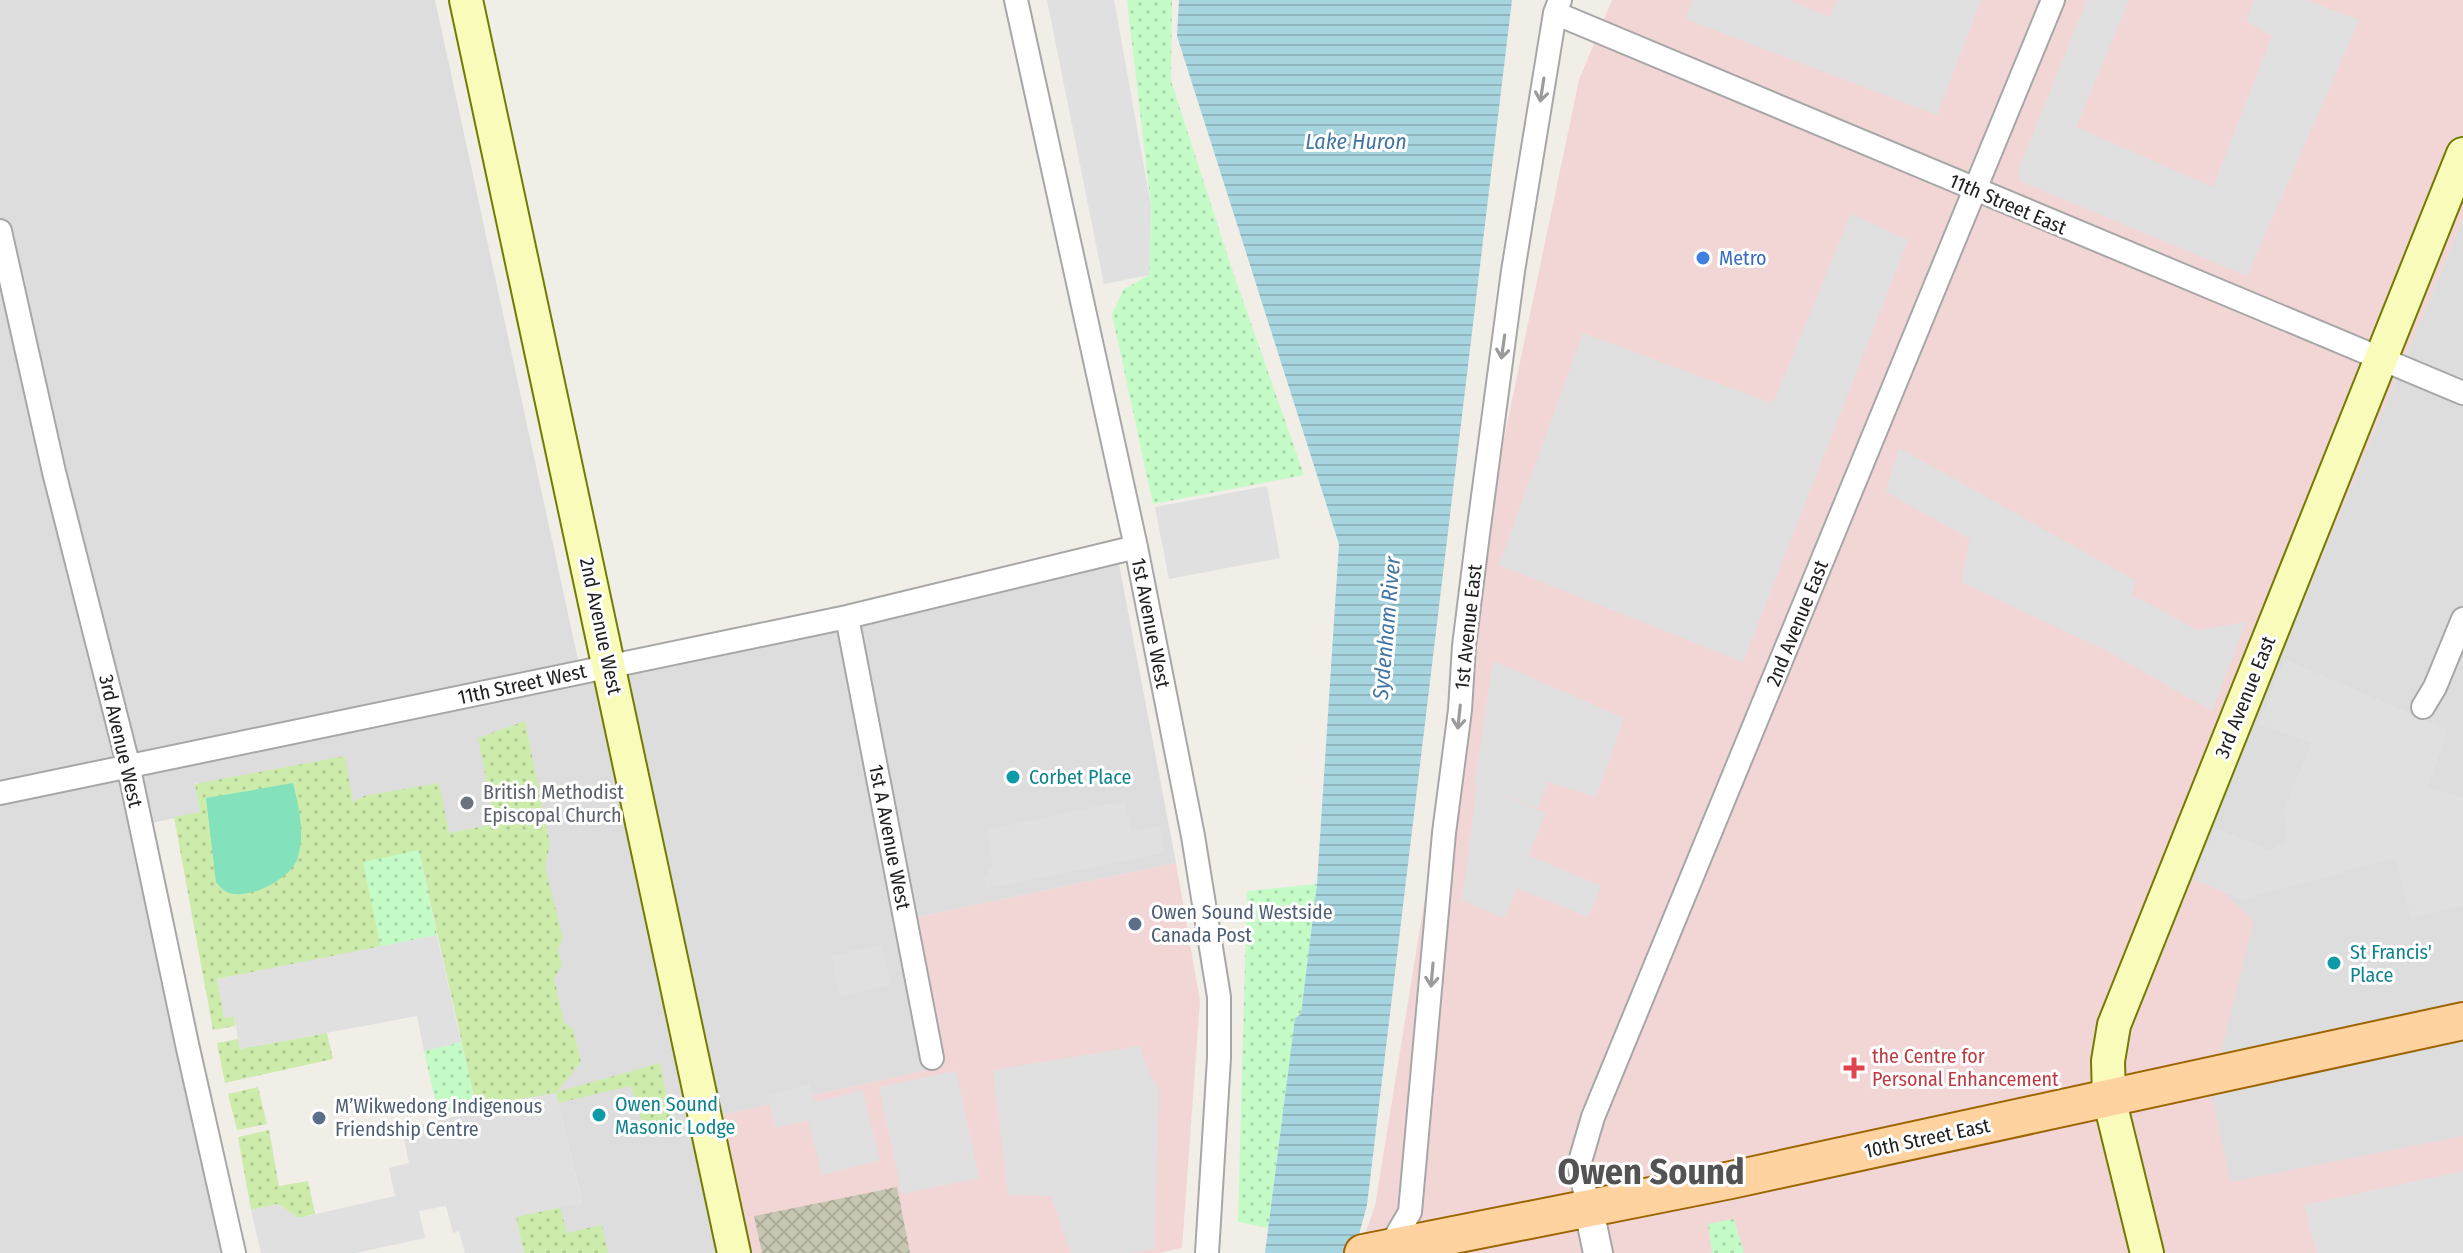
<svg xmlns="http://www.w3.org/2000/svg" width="2463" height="1253" viewBox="0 0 2463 1253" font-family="'Fira Sans Condensed',sans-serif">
	<defs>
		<pattern id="construction-cross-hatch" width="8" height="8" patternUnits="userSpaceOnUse" patternTransform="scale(2)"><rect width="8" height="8" fill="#c6c6b2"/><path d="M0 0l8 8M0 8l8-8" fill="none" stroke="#aa9"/></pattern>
		<pattern id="grass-dots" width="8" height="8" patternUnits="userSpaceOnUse" patternTransform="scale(2)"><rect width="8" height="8" fill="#cdecac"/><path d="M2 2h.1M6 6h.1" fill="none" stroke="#b0ca94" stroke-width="1.8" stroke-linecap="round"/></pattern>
		<pattern id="park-dots" width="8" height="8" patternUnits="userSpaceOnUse" patternTransform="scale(2)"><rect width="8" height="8" fill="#c4fbc7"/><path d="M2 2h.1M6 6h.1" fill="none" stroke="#a8d7ab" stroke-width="1.8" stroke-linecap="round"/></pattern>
		<pattern id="water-rules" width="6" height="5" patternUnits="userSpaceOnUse" patternTransform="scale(2)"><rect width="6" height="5" fill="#a6d4df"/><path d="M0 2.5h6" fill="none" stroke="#8fb6bf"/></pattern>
	</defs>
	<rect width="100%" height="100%" fill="#f1ede7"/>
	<path fill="#dedddd" d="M0 0H435L583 683 1119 564 1176 863 918 917 943 1067 722 1115 750 1253H524L515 1217 582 1202 556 1094 476 1106 419 851 195 783 200 812 130 828 223 1253H0Z
		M2463 218V1253L1704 1194 2194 865Z"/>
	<path fill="#f2d6d6" d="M1612 0H2463V218L2194 865 2254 921 2211 1093 2231 1182 2463 1136V1253H1358L1375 1206 1483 539 1579 80Z
		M1176 863 1200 1001 1182 1248 1159 1253H750L722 1115 942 1067 918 917Z"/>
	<path fill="url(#construction-cross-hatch)" d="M897 1187 910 1253H762L754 1216Z"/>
	<path fill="url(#grass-dots)" d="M525 721 550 844 545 867 563 938 558 949 562 966 554 978 564 1022 573 1029 581 1062 557 1092 660 1063 672 1123 644 1129 631 1086 558 1103 556 1093 476 1106 419 851 364 863 381 947 217 979 225 1018 234 1016 235 1026 213 1030 174 817 200 812 195 784 345 756 353 802 364 796 439 783 449 833 495 824 478 738Z
		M327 1033 333 1059 225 1083 217 1043 238 1039 240 1049Z
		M258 1087 267 1124 237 1130 228 1094Z
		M269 1130 279 1186 308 1181 315 1214 299 1218 278 1204 251 1210 238 1137Z
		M560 1207 567 1233 602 1225 608 1253H524L515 1217Z"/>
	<path fill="url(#park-dots)" d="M1127 0H1172L1171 81 1232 269 1304 475 1153 504 1112 314 1123 290 1149 275 1151 206Z
		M419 850 437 935 381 947 363 862Z
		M1317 884 1301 1014 1295 1019 1268 1228 1238 1222 1247 891Z
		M461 1042 476 1106 438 1114 424 1051Z
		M1734 1219 1744 1253H1712L1708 1224Z"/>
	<path fill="#83e1bb" d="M293 783C299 807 305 833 298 857 292 879 245 903 225 891 221 889 219 885 216 882L206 798Z"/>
	<path fill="#e0e0e0" d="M1047 0H1114L1151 206 1149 275 1104 284Z
		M1693 0H1789L1830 17 1837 0H1981L1937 115 1686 19Z
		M2087 0H2129L2076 127 2213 187 2272 36 2246 21 2254 0H2306L2359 20 2247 276 2020 181 2019 169Z
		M1851 214 1908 240 1743 662 1499 565 1583 333 1768 402 1774 401Z
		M1899 448 2136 581 2132 595 2198 630 2246 622 2212 711 2107 651 1961 582 1970 539 1886 492Z
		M1267 486 1280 558 1169 579 1155 507Z
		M2285 659 2448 730 2428 787 2463 798V906L2411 918 2395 858 2242 900 2193 879 2215 828 2270 850 2287 842 2284 810 2311 743 2258 724Z
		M1493 661 1624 718 1596 797 1548 782 1538 808 1480 785 1546 813 1528 855 1601 886 1588 917 1517 888 1504 918 1462 900 1477 784 1475 782Z
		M1125 803 1132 831 1159 826 1164 853 985 889 984 877 993 867 987 830 1106 804Z
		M437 935 461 1042 424 1051 417 1016 240 1049 234 1016 224 1018 217 979Z
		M882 944 891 985 840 997 831 956Z
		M1140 1046 1145 1063 1159 1091 1154 1249 1132 1253H1071L1051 1196 1008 1195 993 1070Z
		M956 1071 979 1178 902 1194 879 1087Z
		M809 1084 815 1102 862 1090 880 1160 822 1175 808 1120 776 1128 767 1095Z
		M556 1093 582 1203 516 1217 524 1253H465L459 1231 453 1233 446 1206 419 1211 425 1238 356 1253H261L251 1210 278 1204 299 1218 395 1196 389 1168 409 1163 402 1129Z
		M2463 1171V1253H2317L2304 1205Z"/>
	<path fill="url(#water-rules)" d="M1179 0H1512L1367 1205 1354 1253H1265L1295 1018 1301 1014 1317 884 1339 544 1177 36Z"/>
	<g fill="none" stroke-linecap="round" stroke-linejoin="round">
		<g stroke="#a7a7a7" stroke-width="26">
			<path id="minor" d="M1016 0 1136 547 1193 836 1219 997V1058L1207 1253
				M1555 13 2463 393
				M0 231 54 472 128 764 187 1044 234 1253
				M847 617 932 1058
				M2423 707 2435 687 2463 619
				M0 793 847 617 1136 547
				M1589 1210 1579 1165 1593 1117 2053 0
				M1390 1252 1389 1248 1410 1212 1444 833 1460 710 1464 646 1478 534 1513 271 1555 13 1560 0"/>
		</g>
		<g stroke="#a7a7a7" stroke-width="32">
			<path id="tertiary" d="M1589 1210 1598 1253"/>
		</g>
		<g stroke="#727c02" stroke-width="36">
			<path id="secondary" d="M466 0 734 1253
				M2147 1253 2109 1098 2108 1061 2114 1025 2463 154"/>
		</g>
		<g stroke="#9d6500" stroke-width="40">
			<path id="primary" d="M1363 1253 1731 1180 2463 1021"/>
		</g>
		<use href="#minor" stroke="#fff" stroke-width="22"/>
		<use href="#tertiary" stroke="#fff" stroke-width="28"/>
		<use href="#secondary" stroke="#f9fbbb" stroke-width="32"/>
		<use href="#primary" stroke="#fed39f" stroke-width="36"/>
	</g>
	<defs><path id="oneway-shaft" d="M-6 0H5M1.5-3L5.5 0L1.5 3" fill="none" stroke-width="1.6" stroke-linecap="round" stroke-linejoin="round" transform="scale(2)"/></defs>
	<g stroke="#9b9b9b">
		<use href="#oneway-shaft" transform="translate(1542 90) rotate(99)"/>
		<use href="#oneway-shaft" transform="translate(1503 347) rotate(98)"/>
		<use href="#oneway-shaft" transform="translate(1459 717) rotate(96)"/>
		<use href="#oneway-shaft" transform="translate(1432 975) rotate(95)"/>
	</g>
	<circle fill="#3f7fe0" stroke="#fff" stroke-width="3" cx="1703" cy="258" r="8"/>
	<g fill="#0f9aa8" stroke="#fff" stroke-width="3">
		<circle cx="1013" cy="777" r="8"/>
		<circle cx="2334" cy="963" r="8"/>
		<circle cx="599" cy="1115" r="8"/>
	</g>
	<circle fill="#6b7280" stroke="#fff" stroke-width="3" cx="467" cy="803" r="8"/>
	<g fill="#5c6f8a" stroke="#fff" stroke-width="3">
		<circle cx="1135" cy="924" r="8"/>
		<circle cx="319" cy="1118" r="8"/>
	</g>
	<path fill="#e0444e" stroke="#fff" stroke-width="3" d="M1850 1056h8v8h8v8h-8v8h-8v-8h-8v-8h8z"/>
	<g text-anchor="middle" stroke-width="6" stroke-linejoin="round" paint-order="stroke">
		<g font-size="20" fill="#202020" stroke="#fff">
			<text transform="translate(2008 204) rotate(23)" y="7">11th Street East</text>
			<text transform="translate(1151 623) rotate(79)" y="7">1st Avenue West</text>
			<text transform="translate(1797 623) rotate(-68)" y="7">2nd Avenue East</text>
			<text transform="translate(601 626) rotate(78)" y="7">2nd Avenue West</text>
			<text transform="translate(1468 627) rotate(-84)" y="7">1st Avenue East</text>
			<text transform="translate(522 684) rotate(-12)" y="7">11th Street West</text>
			<text transform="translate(2245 697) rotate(-68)" y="7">3rd Avenue East</text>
			<text transform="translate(121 741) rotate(77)" y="7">3rd Avenue West</text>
			<text transform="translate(890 837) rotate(79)" y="7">1st A Avenue West</text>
			<text transform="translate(1927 1138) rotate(-12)" y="7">10th Street East</text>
		</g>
		<g font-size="20" fill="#366cbe" stroke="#fff" text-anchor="start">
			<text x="1719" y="265">Metro</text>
		</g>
		<g font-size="20" fill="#0d838f" stroke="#fff" text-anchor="start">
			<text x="1029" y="784">Corbet Place</text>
			<text x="2350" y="959">St Francis'<tspan x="2350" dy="23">Place</tspan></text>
			<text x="615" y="1111">Owen Sound<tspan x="615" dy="23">Masonic Lodge</tspan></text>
		</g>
		<g font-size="20" fill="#5b616d" stroke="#fff" text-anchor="start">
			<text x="483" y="799">British Methodist<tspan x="483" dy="23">Episcopal Church</tspan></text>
		</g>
		<g font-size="20" fill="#4e5e75" stroke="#fff" text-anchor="start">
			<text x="1151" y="919">Owen Sound Westside<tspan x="1151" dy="23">Canada Post</tspan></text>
			<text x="335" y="1113">M’Wikwedong Indigenous<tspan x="335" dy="23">Friendship Centre</tspan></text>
		</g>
		<g font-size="20" fill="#be3a42" stroke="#fff" text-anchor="start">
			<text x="1872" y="1063">the Centre for<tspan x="1872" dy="23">Personal Enhancement</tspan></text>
		</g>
		<g font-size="22" font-style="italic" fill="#4376a3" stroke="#fff">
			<text x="1356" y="149">Lake Huron</text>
			<text transform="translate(1386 628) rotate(-85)" y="8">Sydenham River</text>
		</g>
		<g font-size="36" font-weight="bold" fill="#535353" stroke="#fff">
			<text x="1651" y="1184">Owen Sound</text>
		</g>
	</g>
</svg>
